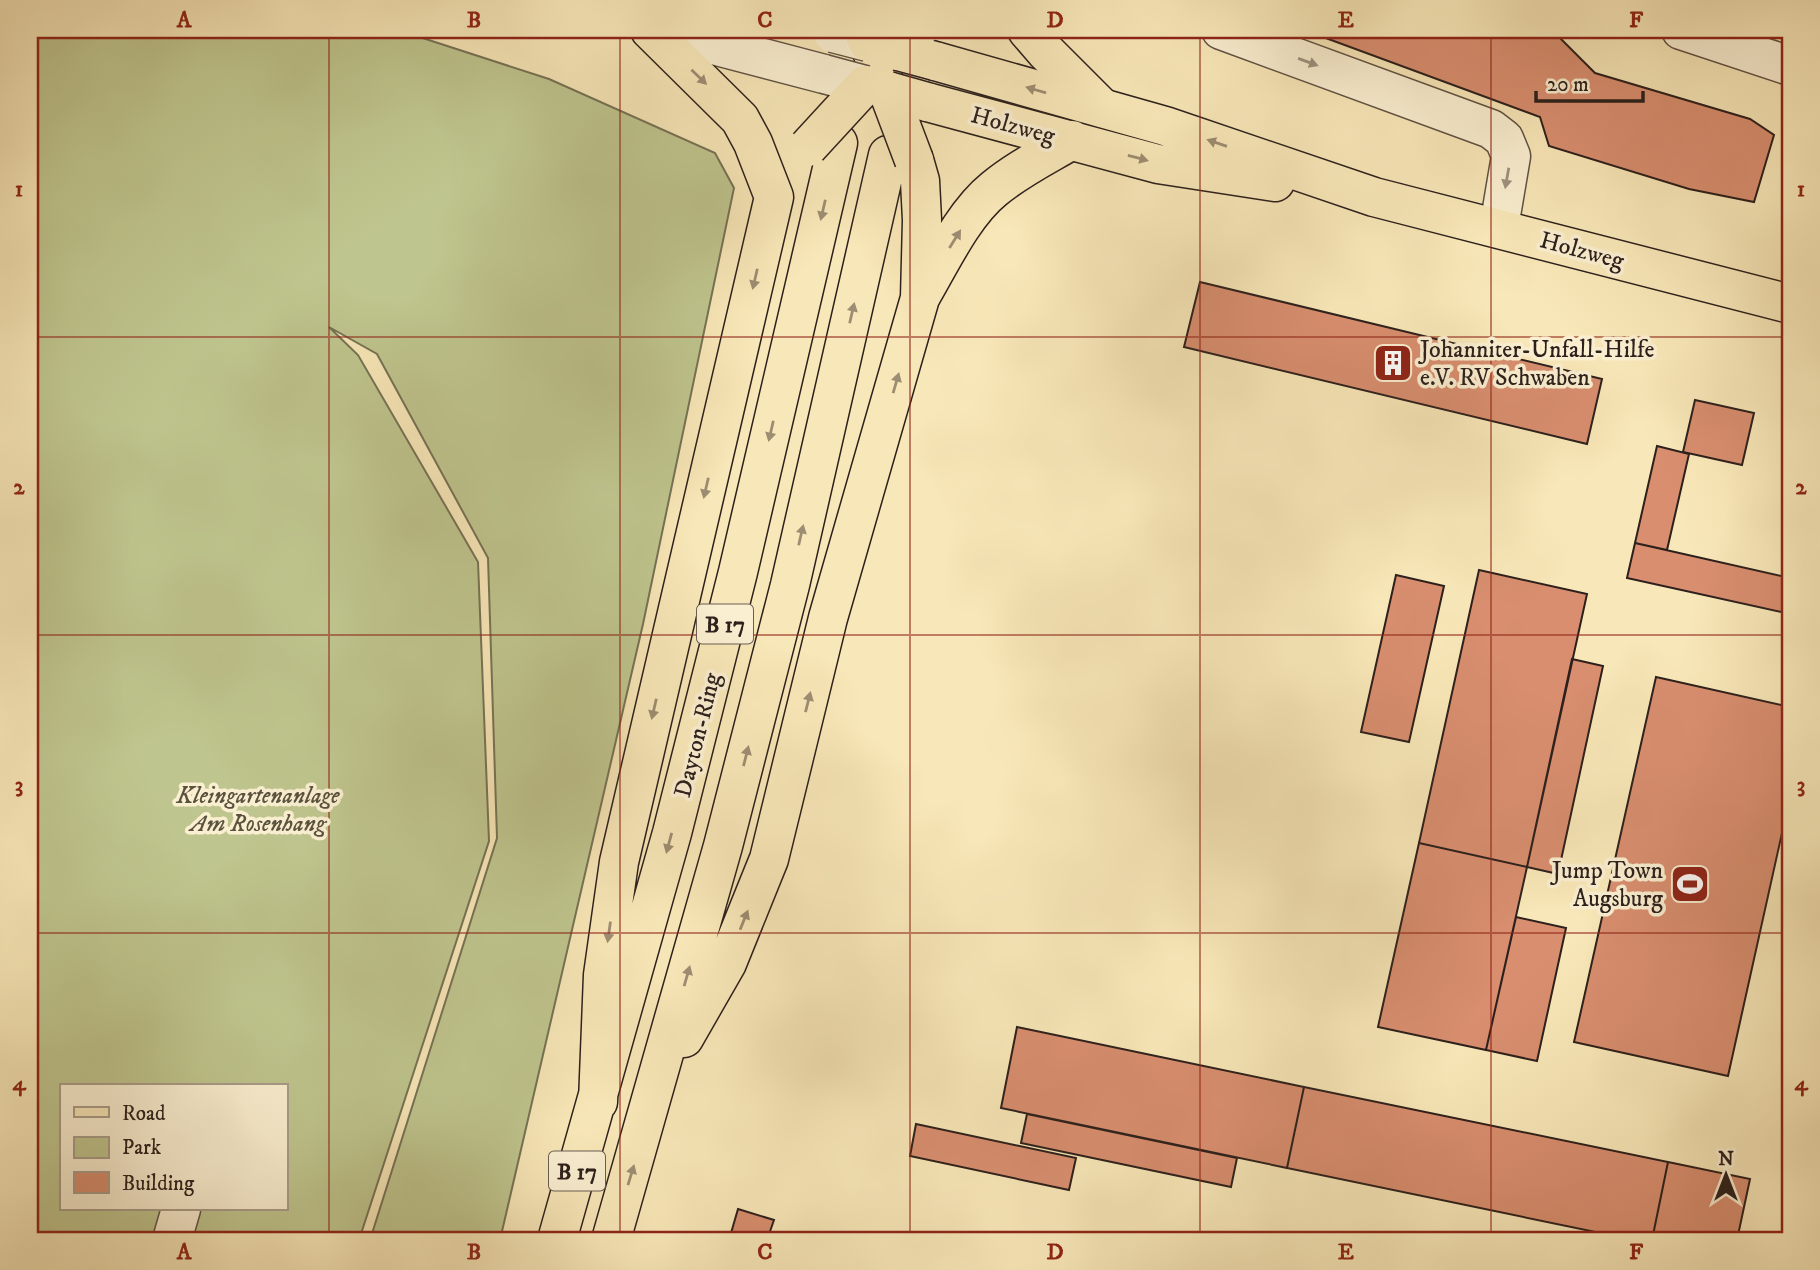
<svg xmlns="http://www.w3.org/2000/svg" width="1820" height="1270" viewBox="0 0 1820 1270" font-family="'IM FELL DW Pica',serif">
	<rect width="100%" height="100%" fill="#f8e7b8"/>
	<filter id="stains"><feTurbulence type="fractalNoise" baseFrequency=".00286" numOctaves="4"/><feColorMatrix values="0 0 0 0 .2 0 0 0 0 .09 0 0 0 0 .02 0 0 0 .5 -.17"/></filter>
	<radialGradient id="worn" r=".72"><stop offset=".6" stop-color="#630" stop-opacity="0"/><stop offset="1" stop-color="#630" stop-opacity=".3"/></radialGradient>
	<path fill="#bfc58e" stroke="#767255" stroke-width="2" fill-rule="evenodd" d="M33 30H398L549 79 715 153 734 188 643 624 500 1240H370L497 838 488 558 377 354 329 327 358 355 478 562 489 841 359 1240H30V34ZM61 1086H285V1209H61Z"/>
	<path fill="#d88e6f" stroke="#2d201c" stroke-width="2" d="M1304 30H1552L1595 73 1750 119 1774 135 1754 202 1689 189 1549 146 1540 117Z
		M1200 282 1602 379 1587 444 1184 347Z
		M1790 391V429L1782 427Z
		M1695 400 1754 413 1742 465 1683 452Z
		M1657 446 1689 454 1667 550 1635 543Z
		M1635 543 1790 578V614L1627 578Z
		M1479 570 1587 594 1527 867 1419 843Z
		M1396 575 1444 586 1409 742 1361 732Z
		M1572 659 1603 666 1558 874 1527 867Z
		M1656 677 1790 707V797L1728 1076 1574 1042Z
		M1419 843 1527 867 1486 1050 1378 1027Z
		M1516 917 1566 928 1537 1061 1486 1050Z
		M1017 1027 1304 1087 1287 1168 1001 1108Z
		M1304 1087 1668 1162 1652 1240H1634L1287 1168Z
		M1027 1114 1237 1158 1231 1187 1021 1143Z
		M916 1124 1076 1158 1069 1190 910 1156Z
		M1668 1162 1750 1179 1737 1240H1652Z
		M738 1209 774 1220 767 1240H729Z"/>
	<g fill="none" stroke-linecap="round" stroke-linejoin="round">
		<g stroke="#605243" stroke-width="41">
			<path id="minor" d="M656 30 824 74
				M1221 30 1491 129 1504 139 1511 156 1499 227
				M1681 30 1790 66
				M172 1240 181 1209"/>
		</g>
		<g stroke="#2d201c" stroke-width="41">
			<path id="major" d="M935 61 1165 126 1374 197 1790 304
				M927 102 1158 164 1275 182"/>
		</g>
		<g stroke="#2d201c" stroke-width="41">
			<path id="highway" d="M1027 30 1046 52 1102 108
				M868 42 888 91
				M921 296C941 262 963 214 994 189 1018 169 1045 156 1072 140
				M684 1038 727 963 769 859 828 618 920 298 922 220 920 181 914 160
				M598 1102 603 975 619 862 774 197 753 143 740 119 650 30
				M557 1240 672 833 738 572 838 143
				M611 1240 723 846 790 585 888 155"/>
		</g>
		<use href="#minor" stroke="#faefd1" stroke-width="38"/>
		<use href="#major" stroke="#f8e7b8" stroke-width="38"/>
		<use href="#highway" stroke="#f8e7b8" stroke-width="38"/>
		<g stroke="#605243" stroke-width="41" stroke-linecap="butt">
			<path id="minor-bridge" d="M833 33 868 42
				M824 74 865 85"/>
		</g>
		<g stroke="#2d201c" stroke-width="41" stroke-linecap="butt">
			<path id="major-bridge" d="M898 51 935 61
				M888 91 927 102"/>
		</g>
		<g stroke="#2d201c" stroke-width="41" stroke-linecap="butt">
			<path id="highway-bridge" d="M863 30 868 42
				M898 51 918 30
				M888 91 914 160
				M808 147 865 85"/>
		</g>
		<use href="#minor-bridge" stroke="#faefd1" stroke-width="38"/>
		<use href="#major-bridge" stroke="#f8e7b8" stroke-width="38"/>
		<use href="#highway-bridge" stroke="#f8e7b8" stroke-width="38"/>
	</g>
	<defs><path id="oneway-solid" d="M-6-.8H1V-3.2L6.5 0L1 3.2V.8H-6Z" transform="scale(1.75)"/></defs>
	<g fill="#9e9280">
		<use href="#oneway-solid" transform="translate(1308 62) rotate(20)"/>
		<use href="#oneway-solid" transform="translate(1507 178) rotate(100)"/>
	</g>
	<g fill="#9d8d72">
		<use href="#oneway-solid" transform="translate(699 77) rotate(44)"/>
		<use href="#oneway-solid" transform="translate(1036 90) rotate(-164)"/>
		<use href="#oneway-solid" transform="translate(1217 143) rotate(-161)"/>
		<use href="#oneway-solid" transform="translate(1138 158) rotate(15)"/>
		<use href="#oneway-solid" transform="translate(823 210) rotate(103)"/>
		<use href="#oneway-solid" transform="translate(955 239) rotate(-58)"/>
		<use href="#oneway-solid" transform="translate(755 279) rotate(103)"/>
		<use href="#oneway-solid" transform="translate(852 313) rotate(-77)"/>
		<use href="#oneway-solid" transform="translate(896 383) rotate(-74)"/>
		<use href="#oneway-solid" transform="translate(771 431) rotate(103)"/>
		<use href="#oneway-solid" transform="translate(706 488) rotate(103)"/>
		<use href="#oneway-solid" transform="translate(801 535) rotate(-77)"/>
		<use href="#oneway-solid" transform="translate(808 702) rotate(-76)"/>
		<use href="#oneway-solid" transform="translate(654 709) rotate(103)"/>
		<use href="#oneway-solid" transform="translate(746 756) rotate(-76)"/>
		<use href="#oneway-solid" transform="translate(669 843) rotate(105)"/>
		<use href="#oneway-solid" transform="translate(744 920) rotate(-68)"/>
		<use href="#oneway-solid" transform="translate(609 932) rotate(98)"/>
		<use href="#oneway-solid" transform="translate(687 976) rotate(-74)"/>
		<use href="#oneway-solid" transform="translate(631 1175) rotate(-73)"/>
	</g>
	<path fill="none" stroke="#8f2418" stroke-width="2" stroke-opacity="0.55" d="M329 30V1240M620 30V1240M910 30V1240M1200 30V1240M1491 30V1240M30 337H1790M30 635H1790M30 933H1790"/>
	<defs>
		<g id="building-square" transform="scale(2.0125)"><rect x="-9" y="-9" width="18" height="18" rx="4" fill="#8f2418" stroke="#faefd1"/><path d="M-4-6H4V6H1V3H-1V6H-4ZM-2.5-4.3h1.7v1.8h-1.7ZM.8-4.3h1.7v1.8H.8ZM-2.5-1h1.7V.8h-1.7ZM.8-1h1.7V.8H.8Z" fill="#fff"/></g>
		<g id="stadium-square" transform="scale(2.0125)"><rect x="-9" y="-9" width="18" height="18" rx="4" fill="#8f2418" stroke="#faefd1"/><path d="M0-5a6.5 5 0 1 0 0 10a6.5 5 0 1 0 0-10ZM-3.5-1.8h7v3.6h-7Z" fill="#fff"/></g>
	</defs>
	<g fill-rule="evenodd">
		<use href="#building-square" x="1393" y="363"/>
		<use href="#stadium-square" x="1690" y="884"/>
	</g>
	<g text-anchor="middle" stroke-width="7" stroke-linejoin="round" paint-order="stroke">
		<g fill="#faefd1" stroke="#6a5e52" stroke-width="2">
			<rect x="697" y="604.5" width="56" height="39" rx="5"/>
			<rect x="549" y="1151.5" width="56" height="39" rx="5"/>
		</g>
		<g font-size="23" font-weight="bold" fill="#2d201c">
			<text x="725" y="632">B 17</text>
			<text x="577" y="1179">B 17</text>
		</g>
		<g font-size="24" fill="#2d201c" stroke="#faefd1">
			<text transform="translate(1013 125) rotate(15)" y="8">Holzweg</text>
			<text transform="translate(1582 250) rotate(15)" y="8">Holzweg</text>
			<text transform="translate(697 735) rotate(-76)" y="8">Dayton-Ring</text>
		</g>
		<g font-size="24" fill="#2d201c" stroke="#faefd1" text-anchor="start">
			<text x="1420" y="357">Johanniter-Unfall-Hilfe<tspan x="1420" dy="28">e.V. RV Schwaben</tspan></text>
			<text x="1663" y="878" text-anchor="end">Jump Town<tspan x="1663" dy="28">Augsburg</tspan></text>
		</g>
		<g font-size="24" font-style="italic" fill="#59523e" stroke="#faefd1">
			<text x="258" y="803">Kleingartenanlage<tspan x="258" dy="28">Am Rosenhang</tspan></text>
		</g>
	</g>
	<rect width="1820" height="1270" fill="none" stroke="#f8e7b8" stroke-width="77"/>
	<rect x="60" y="1084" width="228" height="126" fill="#faefd1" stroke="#a89c89" stroke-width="2"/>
	<rect x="74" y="1107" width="35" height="10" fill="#f8e7b8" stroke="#a89c89" stroke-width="2"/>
	<text x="122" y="1120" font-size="21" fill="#2d201c">Road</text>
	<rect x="74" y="1137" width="35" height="21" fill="#bfc58e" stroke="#a89c89" stroke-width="2"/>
	<text x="122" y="1154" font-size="21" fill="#2d201c">Park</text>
	<rect x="74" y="1172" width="35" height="21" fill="#d88e6f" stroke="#a89c89" stroke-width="2"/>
	<text x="122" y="1190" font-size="21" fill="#2d201c">Building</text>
	<g transform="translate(1726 1175)" stroke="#faefd1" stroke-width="5" paint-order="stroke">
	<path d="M0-5L12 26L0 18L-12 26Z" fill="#2d201c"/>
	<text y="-10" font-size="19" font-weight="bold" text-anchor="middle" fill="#2d201c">N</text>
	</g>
	<path d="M1536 91v10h107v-10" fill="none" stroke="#2d201c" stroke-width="3.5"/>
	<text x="1547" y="91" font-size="21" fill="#2d201c" stroke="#faefd1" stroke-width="5" paint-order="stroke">20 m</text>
	<rect x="38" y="38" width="1744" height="1194" fill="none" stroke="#8f2418" stroke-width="2.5"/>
	<g font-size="23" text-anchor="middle" font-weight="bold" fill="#8f2418">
		<text x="184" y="27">A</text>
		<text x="474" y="27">B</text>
		<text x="765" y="27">C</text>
		<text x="1055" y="27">D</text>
		<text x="1346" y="27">E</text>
		<text x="1636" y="27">F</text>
		<text x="19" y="196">1</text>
		<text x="1801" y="196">1</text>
		<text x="19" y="494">2</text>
		<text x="1801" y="494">2</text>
		<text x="19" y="792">3</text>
		<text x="1801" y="792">3</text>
		<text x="19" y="1090">4</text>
		<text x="1801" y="1090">4</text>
		<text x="184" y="1259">A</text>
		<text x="474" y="1259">B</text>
		<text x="765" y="1259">C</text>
		<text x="1055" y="1259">D</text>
		<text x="1346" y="1259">E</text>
		<text x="1636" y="1259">F</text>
	</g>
	<rect width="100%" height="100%" filter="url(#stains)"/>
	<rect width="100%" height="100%" fill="url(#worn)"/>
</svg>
